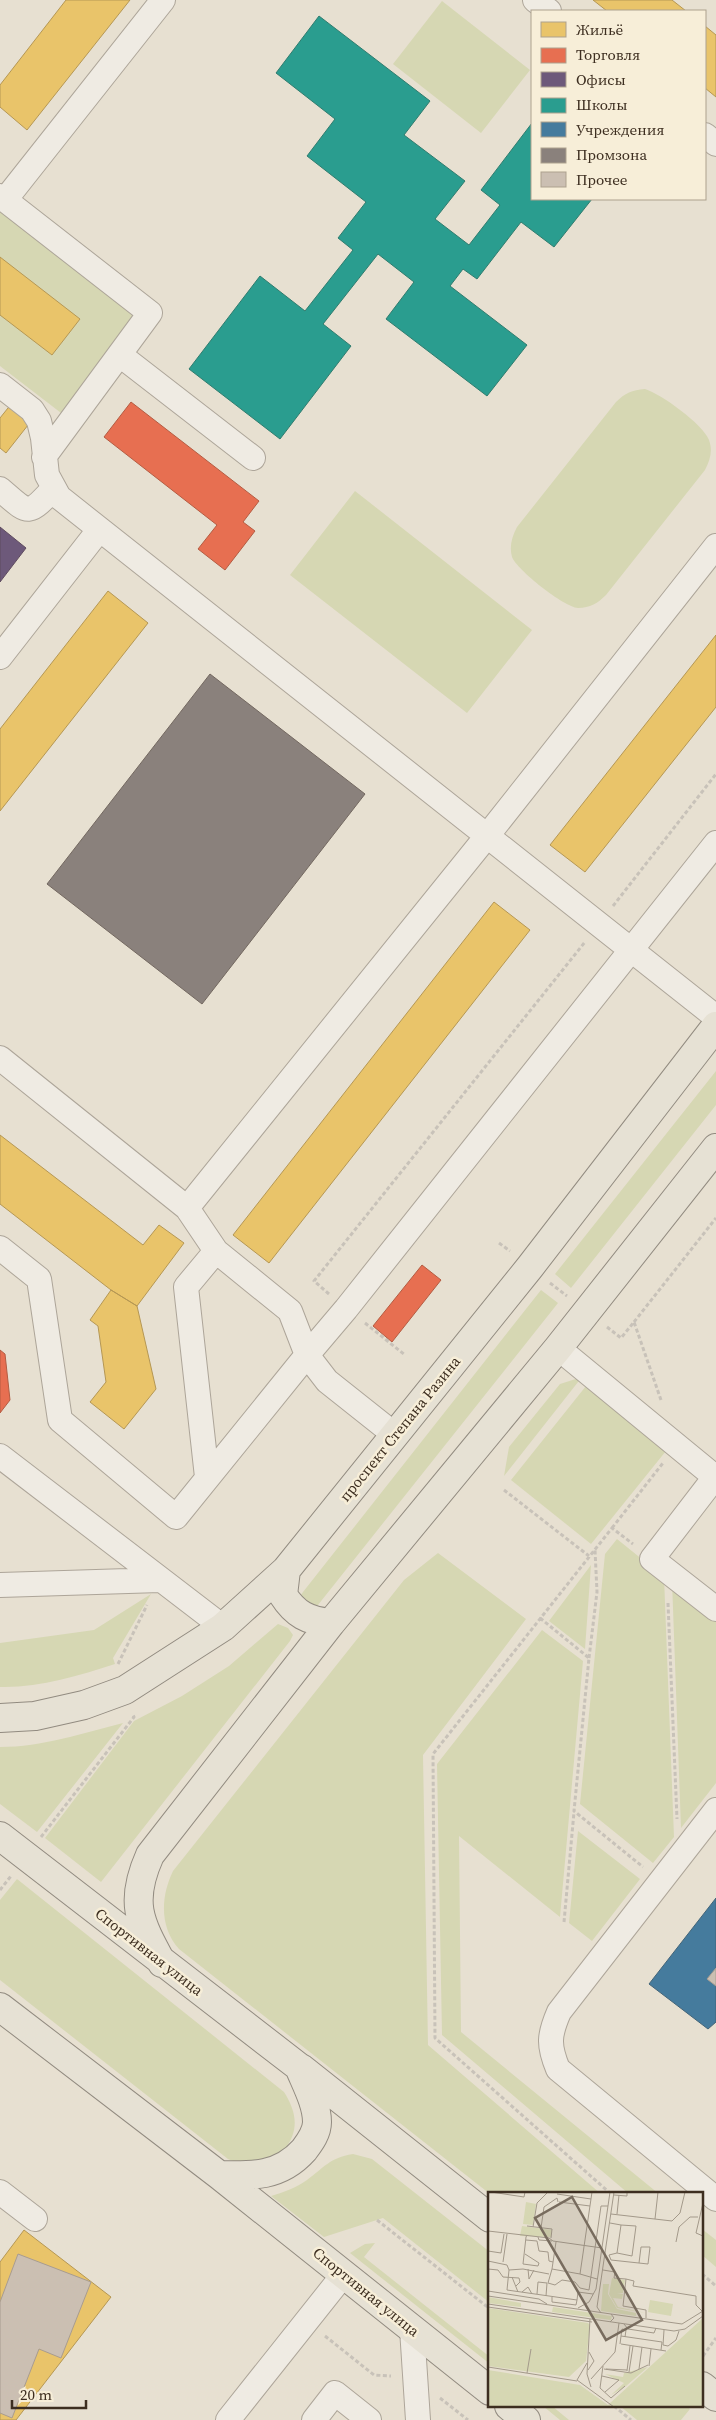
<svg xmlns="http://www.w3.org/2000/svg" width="716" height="2420" viewBox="0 0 716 2420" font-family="'Source Serif 4',serif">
	<rect width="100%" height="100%" fill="#e7e0d1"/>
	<path fill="#d6d7b3" d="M442 1 530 70 481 133 393 64Z
		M0 207 141 315 65 416 0 366Z
		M645 389C661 394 703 424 709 440 713 451 710 460 705 470L606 595C598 603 590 608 578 608 564 607 517 570 512 557 509 546 512 537 517 527L616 402C625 393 632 390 645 389Z
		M355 491 532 630 467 713 290 575Z
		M716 1071V1105L571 1288 555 1274Z
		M541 1290 558 1303 314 1610 299 1598 303 1592Z
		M582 1377 504 1476 509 1447 560 1384Z
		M590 1381 670 1446 591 1544 511 1480Z
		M617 1539 664 1577 674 1837 653 1863 580 1804 605 1554Z
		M438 1553 526 1619 423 1755 428 2045 601 2194H490L179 1949C159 1927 161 1896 173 1871L404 1580Z
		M591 1565 585 1649 549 1621Z
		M672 1581 716 1616V1783L681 1828Z
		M151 1594 113 1658 115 1664C78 1676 39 1688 0 1687V1643L94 1630Z
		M278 1624 288 1628 293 1635 290 1641 101 1882 45 1838 134 1721 182 1696 229 1666Z
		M542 1630 583 1661 560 1917 459 1836 461 2032 659 2194H629L442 2035 437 1764Z
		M123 1723 37 1832 0 1804V1747C42 1747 83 1733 123 1723Z
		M578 1831 640 1879 592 1941 569 1923Z
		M17 1879 284 2092C296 2111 300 2129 285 2149 283 2153 278 2157 274 2159 269 2161 263 2161 258 2161 246 2163 239 2164 228 2159L0 1980V1900Z
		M353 2154 372 2159 490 2252V2303L383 2218 324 2237 271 2196C284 2192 296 2188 307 2180 325 2167 329 2158 353 2154Z
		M702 2229 716 2240V2267L702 2255Z
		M375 2243 364 2257 490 2357V2364L350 2253 365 2244Z
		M543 2406H552L569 2420H560Z
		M620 2406H687L690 2409 681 2420H637Z"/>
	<path fill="#e9c46a" stroke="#b59754" d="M66 0H130L27 130 0 107V85Z
		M593 0H672L686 11H607Z
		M705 26 716 35V97L705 88Z
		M0 257 80 319 52 355 0 315Z
		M12 403 32 420 6 453 0 448V418Z
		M108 591 148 623 0 811V729Z
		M716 635V707L585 872 550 845Z
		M494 902 530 930 269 1263 233 1235Z
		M0 1135 143 1245 159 1225 184 1243 137 1306 111 1290 0 1204Z
		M111 1290 137 1306 156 1389 124 1429 90 1402 106 1382 98 1326 90 1320Z
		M24 2230 111 2297 16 2420H0V2262Z"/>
	<path fill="#e76f51" stroke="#b45c42" d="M131 402 259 501 243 522 255 531 225 570 198 549 217 525 104 437Z
		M422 1265 441 1280 392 1342 373 1326Z
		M0 1350 5 1354 10 1400 0 1413Z"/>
	<path fill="#6d597a" stroke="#5f4c5f" d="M0 527 26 548 0 582Z"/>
	<path fill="#2a9d8f" stroke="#307c6e" d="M319 16 430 101 404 135 465 181 435 219 469 245 500 205 481 190 532 123V199H592L554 247 521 222 477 279 463 269 450 286 527 345 487 396 386 319 414 282 378 254 323 324 351 346 280 439 189 369 260 276 305 311 353 250 338 238 366 202 307 156 335 119 276 73Z"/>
	<path fill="#457b9d" stroke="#436478" d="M716 1898V2022L708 2029 649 1984Z"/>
	<path fill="#8a817c" stroke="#736860" d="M210 674 365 794 202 1004 47 884Z"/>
	<path fill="#cbbfb2" stroke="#a89c90" d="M716 1968V1986L707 1979Z
		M18 2254 91 2282 61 2358 39 2349 12 2418 0 2413V2302Z"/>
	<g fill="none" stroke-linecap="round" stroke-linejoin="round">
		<g stroke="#ada599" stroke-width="26">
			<path id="minor" d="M535 0 549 11
				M705 135 716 144
				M0 196 150 313 44 457
				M5 200 163 0
				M120 355 253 458
				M0 385 32 410 39 421 43 438 47 475 59 497 716 1017
				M0 489C29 514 27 517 54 488
				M0 657 99 530
				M0 1058 187 1208
				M0 1248 39 1279 60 1420 176 1517 307 1355 346 1309 716 843
				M558 1348 715 1477 652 1559 716 1609
				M395 1435 327 1381 307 1355 290 1311 216 1251 187 1208 487 836 716 546
				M0 1456 223 1627
				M207 1477 186 1287 216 1251
				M0 1585 160 1580
				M716 1810 559 2012C549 2035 548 2045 558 2069L716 2199
				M0 2192 35 2219
				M412 2329 418 2420
				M228 2420 344 2274
				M314 2420 335 2393 369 2420"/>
		</g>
		<g stroke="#928b80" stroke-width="30">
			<path id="major" d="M286 1570 283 1595C295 1614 308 1621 331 1623
				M0 1718 35 1716 84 1705 125 1690 223 1627 286 1570 530 1267 716 1026
				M0 1836 299 2067C306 2084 317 2104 317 2122 317 2133 310 2142 304 2150 280 2177 252 2176 219 2175
				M162 1963C139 1921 129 1902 150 1855L331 1623 558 1348 716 1148
				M0 2007 219 2175 490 2391
				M301 2068 490 2218
				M702 2386 716 2397
				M509 2406 526 2420"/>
		</g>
		<path stroke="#c8c2b9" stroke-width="3" stroke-dasharray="4 2.5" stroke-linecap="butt" d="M613 906 716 774
			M499 1243 510 1251
			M550 1283 567 1296
			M329 1294 314 1281 585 942
			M634 1322 716 1218
			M365 1323 405 1355
			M607 1327 621 1338 634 1322 661 1400
			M504 1490 589 1556
			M612 1528 663 1463
			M668 1603 677 1819
			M540 1618 589 1658 574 1811 643 1867
			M589 1658 597 1592 595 1550
			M118 1664 147 1605
			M41 1837 134 1717 133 1715
			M0 1890 11 1876
			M564 1922 574 1812
			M611 2194 435 2038 433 1754 612 1528 633 1544
			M377 2220 490 2309
			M702 2274 716 2286
			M325 2336 374 2375 391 2376
			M703 2356 716 2338
			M440 2398 468 2420
			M614 2406 631 2420"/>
		<use href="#minor" stroke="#efebe3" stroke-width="24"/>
		<use href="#major" stroke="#e6e1d4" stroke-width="28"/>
	</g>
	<g text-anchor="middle" stroke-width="5" stroke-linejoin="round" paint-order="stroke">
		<g font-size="15" fill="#3d2e20" stroke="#f7eed8">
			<text transform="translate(400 1429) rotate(-51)" y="5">проспект Степана Разина</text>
			<text transform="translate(149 1952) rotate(38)" y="5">Спортивная улица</text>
			<text transform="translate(366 2292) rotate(39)" y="5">Спортивная улица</text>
		</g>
	</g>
	<g transform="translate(488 2192)">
		<rect width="215" height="215" fill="#e7e0d1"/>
		<path d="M38 10 48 12 45 33 35 32ZM34 34 64 38 63 45 32 44ZM124 86 137 88 135 101H129L135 102 134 107 125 106 130 115 158 121 129 116 121 102ZM115 92H121L120 102 129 117 148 121V124L113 119ZM0 105 33 111V115L0 111ZM162 108 185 112 183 124 160 120ZM65 115 123 124H124L123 128 64 120ZM0 116 100 131 102 133 98 169 81 185 0 174ZM215 126V215H0V178L92 193 120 213ZM160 175 138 194 123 203 136 191 117 182 135 185 136 181Z" fill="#d6d7b3"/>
		<path fill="none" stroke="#a3998a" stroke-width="1" d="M3 0 36 5 37 0M104 0 92 82 109 87M69 2 103 7M126 3 139 4V0M71 10 102 14M215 11 208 41 215 44M123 22 184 29 192 21 197 0M129 22 131 3M167 27 170 0M39 34 64 37 63 46M45 35 49 11 60 0M53 36 56 15 69 6 70 10M0 39 61 46 65 49 114 56M50 45 51 48 64 49M38 48 49 49 51 59 60 60 61 69 65 70M188 50 191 35 202 25H210M0 59 13 61 16 42M129 61 144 64 148 34 133 33M37 62 51 71 50 74 35 72 38 45 39 43M121 63 123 68 160 72 162 55H153L151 71M121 63 129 61 133 33 122 31M0 69 19 73 21 78 19 98M15 70 19 42M0 77 10 78 15 85 31 86 32 90 28 94M40 77 41 87 46 78M64 77 68 50M21 78 35 77 61 82M115 78 127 80 126 86 138 87 135 114 158 118V126M92 82 64 77 60 91 67 93 74 88 87 90 92 96 101 98 113 14H120M24 85 30 100M138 87 146 89 145 94 208 104V113L214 119M19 98 89 108 90 100 105 102M0 99 51 107 59 112M34 100 40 95 44 102M49 102 50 90 59 91 58 104M0 104 123 122 126 126 122 130M64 105V110L88 113 89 108M0 112 186 139 197 137 215 124M0 115 104 130M90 116 101 110 108 97 122 0M113 121 109 115 126 0M123 122 194 132 215 119M102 127 99 182 103 195M136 132 140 137 166 141 168 136M176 138 175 153 180 154 188 148 191 139M133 144 134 137 138 138 137 145M132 152 133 144 174 150 173 158M133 152 178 159M99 171 89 188 126 215M115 174 112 196 123 206 137 194M161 174 163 157M0 175 89 189M116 177 143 181 160 173M118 177 139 178M151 177 154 155M100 178 106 169 101 160M139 179 142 154M141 180 145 154M39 181 43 157M114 184 131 188 117 200M103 187 127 160 131 131"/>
		<path fill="#786c5e" fill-opacity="0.15" stroke="#786c5e" stroke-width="2.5" d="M84 5 154 128 118 148 47 26Z"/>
		<rect width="215" height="215" fill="none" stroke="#3d2e20" stroke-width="2.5"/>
	</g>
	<rect x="531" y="10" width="175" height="190" fill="#f7eed8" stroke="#ada18e"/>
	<rect x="541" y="22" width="25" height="15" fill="#e9c46a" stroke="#ada18e"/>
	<text x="576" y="35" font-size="15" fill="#3d2e20">Жильё</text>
	<rect x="541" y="48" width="25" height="15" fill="#e76f51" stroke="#ada18e"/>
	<text x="576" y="60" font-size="15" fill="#3d2e20">Торговля</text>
	<rect x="541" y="72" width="25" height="15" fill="#6d597a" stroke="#ada18e"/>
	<text x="576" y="85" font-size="15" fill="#3d2e20">Офисы</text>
	<rect x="541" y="98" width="25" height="15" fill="#2a9d8f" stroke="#ada18e"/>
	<text x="576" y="110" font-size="15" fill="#3d2e20">Школы</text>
	<rect x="541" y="122" width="25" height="15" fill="#457b9d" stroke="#ada18e"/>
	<text x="576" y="135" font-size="15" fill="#3d2e20">Учреждения</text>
	<rect x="541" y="148" width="25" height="15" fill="#8a817c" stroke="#ada18e"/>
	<text x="576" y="160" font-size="15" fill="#3d2e20">Промзона</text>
	<rect x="541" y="172" width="25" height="15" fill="#cbbfb2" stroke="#ada18e"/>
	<text x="576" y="185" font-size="15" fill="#3d2e20">Прочее</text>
	<path d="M12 2400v8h74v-8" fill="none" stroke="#3d2e20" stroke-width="2.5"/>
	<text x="20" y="2400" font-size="15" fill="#3d2e20" stroke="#f7eed8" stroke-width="4" paint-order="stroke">20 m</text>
</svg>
